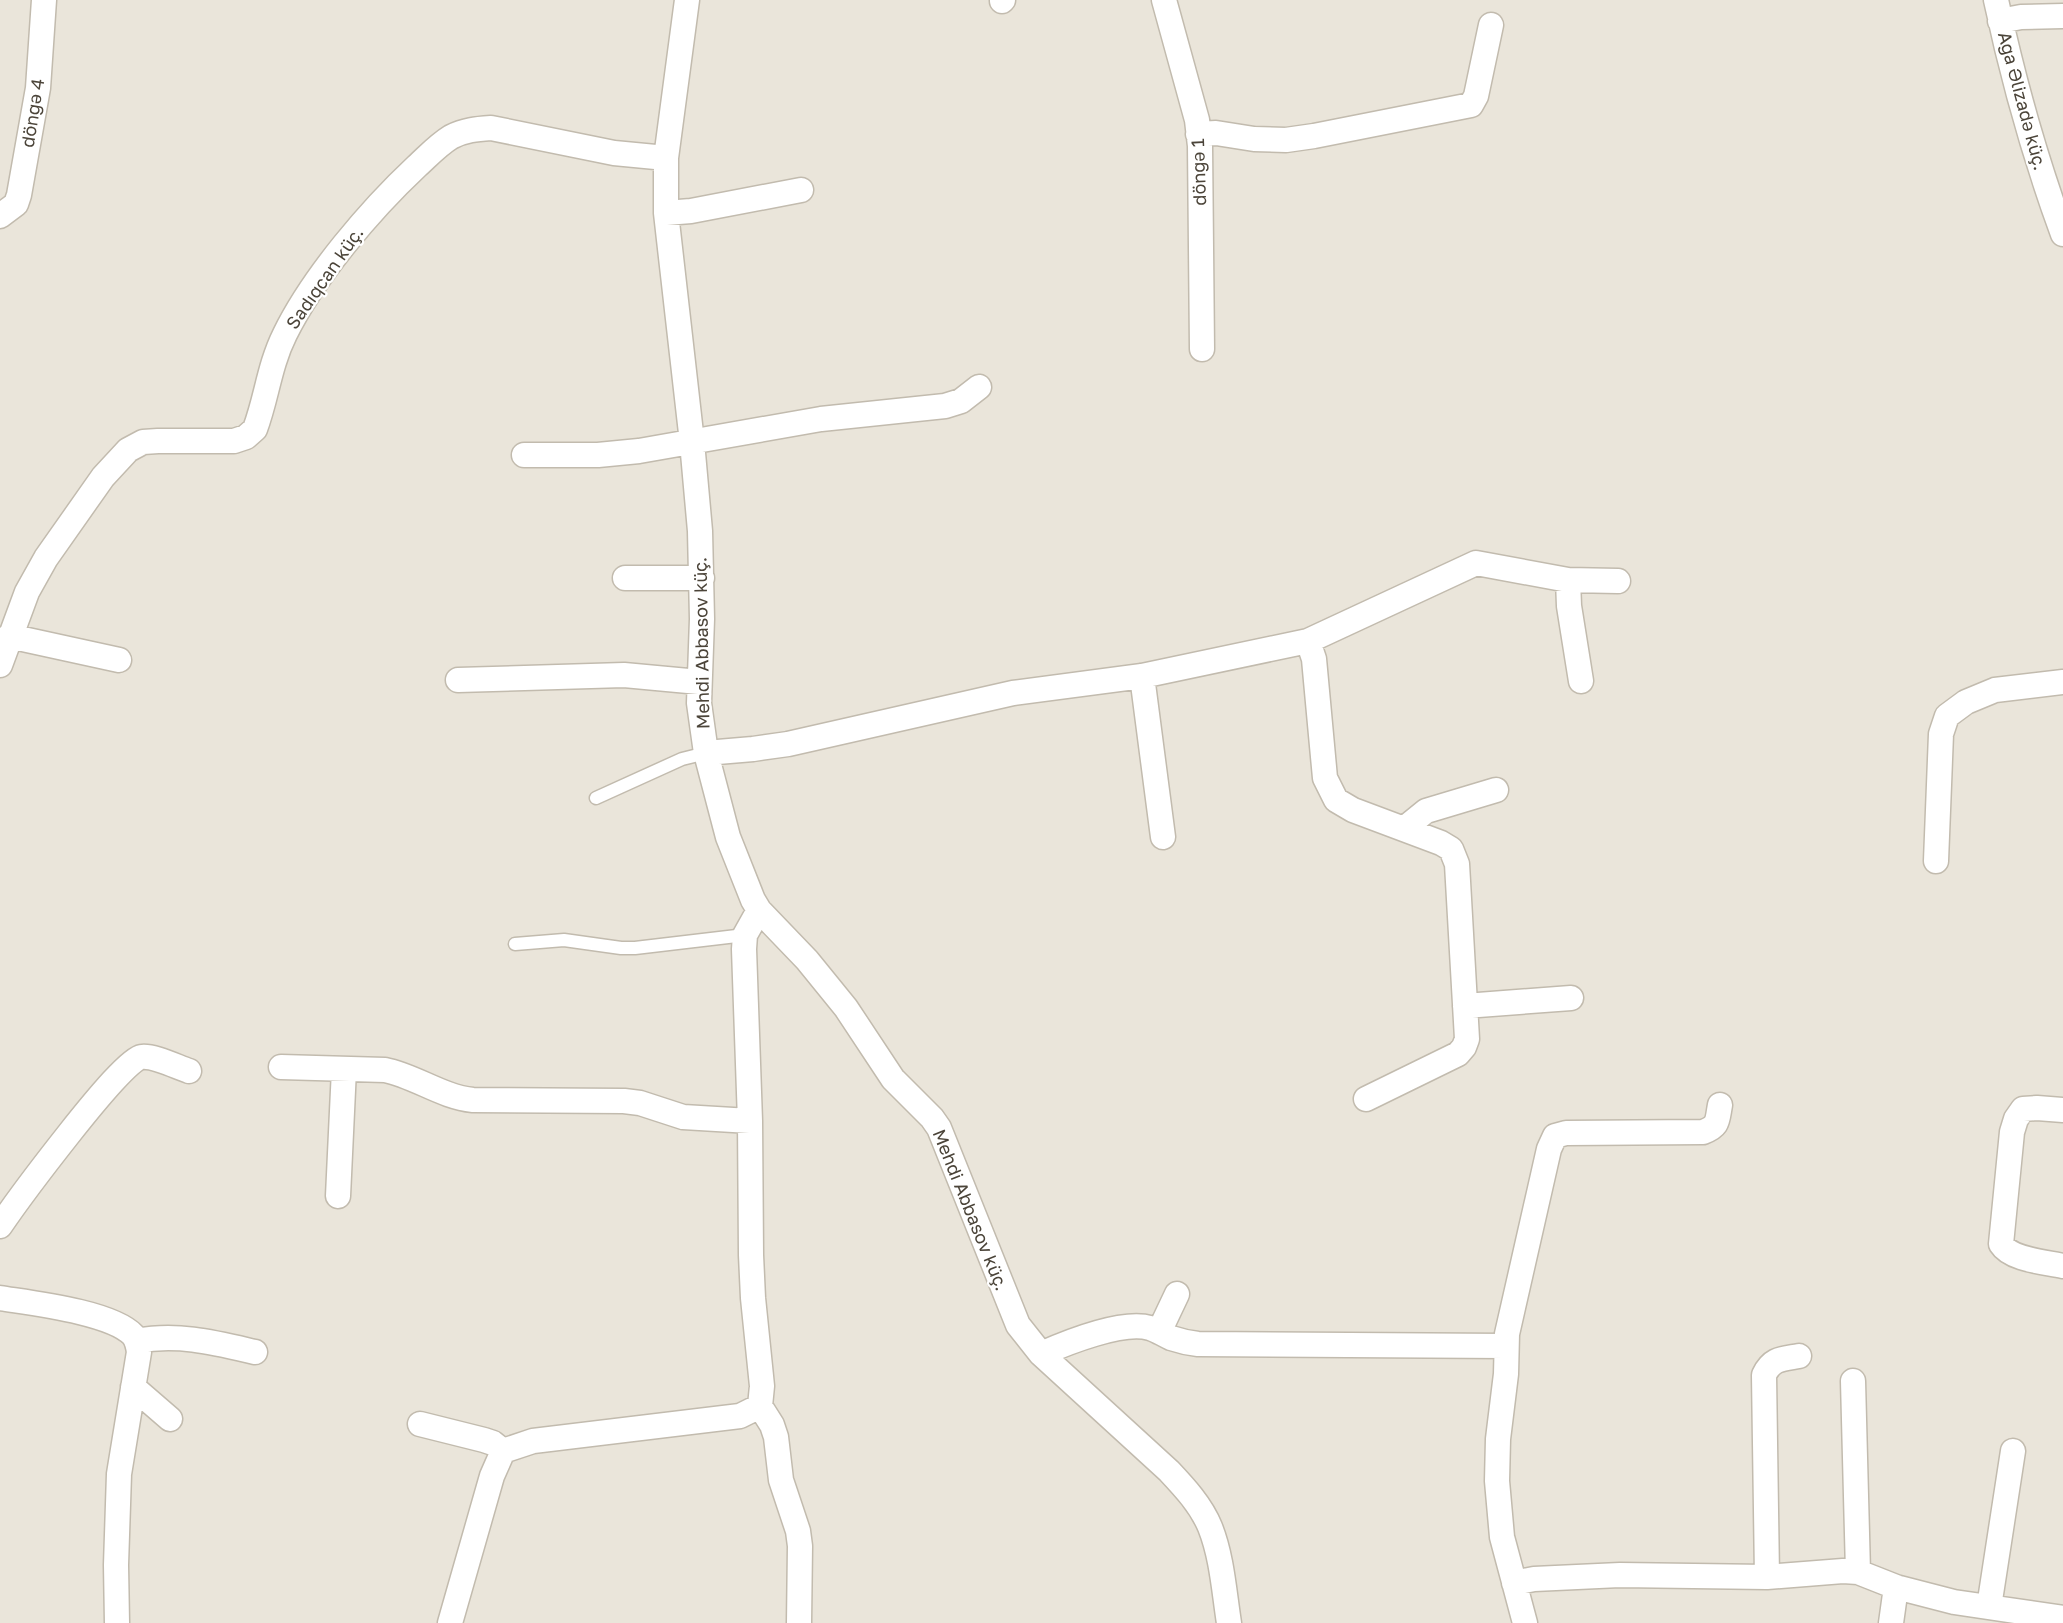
<svg xmlns="http://www.w3.org/2000/svg" width="2063" height="1623" viewBox="0 0 2063 1623" font-family="'Golos Text',sans-serif">
	<rect width="100%" height="100%" fill="#f6f3ec"/>
	<path fill="#eae5da" d="M0 0H2063V1623H0Z"/>
	<g fill="none" stroke-linecap="round" stroke-linejoin="round">
		<g stroke="#c2bbae" stroke-width="15">
			<path id="lane" d="M596 798 682 759 706 753
				M515 944 564 940 621 948H635L745 935"/>
		</g>
		<g stroke="#c2bbae" stroke-width="27">
			<path id="street" d="M687 0 666 158V213L692 442 700 531 702 619 699 703 706 753 728 837 753 900 759 910 807 960 846 1008 893 1079 932 1118 939 1128 1018 1325 1041 1354 1169 1471C1184 1487 1201 1505 1210 1527 1222 1557 1224 1591 1229 1623
				M1164 0 1197 120 1200 146 1202 349
				M1996 0C2013 79 2035 158 2063 234
				M1002 1 1003 0
				M2000 21 2021 17 2063 16
				M1198 134 1216 133 1254 139 1286 140 1314 136 1471 105 1476 96 1491 25
				M666 213 691 211 801 190
				M0 216 16 204 19 195 38 88 44 0
				M524 455H598L639 451 821 419 945 406 961 401 979 387
				M625 578H702
				M1568 580 1569 606 1581 681
				M9 636 119 660
				M1308 641 1314 659 1325 778 1336 800 1353 810 1441 843 1451 849 1457 864 1467 1039 1464 1047 1458 1054 1366 1099
				M0 665 27 592 46 558 103 477 128 450 143 442 158 441H234L246 437 255 429C267 397 269 366 285 334 313 277 370 210 417 166 428 156 438 145 451 137 464 130 477 129 491 128L614 153 666 158
				M1142 676 1163 837
				M458 680 624 675 699 682
				M706 753 753 749 788 744 1013 693 1142 676 1308 641 1476 563 1568 580 1618 581
				M1405 828 1426 811 1496 790
				M1936 861 1941 734 1947 716 1966 702 1995 690 2063 682
				M1465 1006 1571 998
				M281 1067 385 1070C415 1076 442 1097 473 1100L624 1101 640 1103 683 1117 750 1121
				M2063 1110 2037 1108 2023 1109 2016 1119 2012 1132 2001 1244C2011 1260 2045 1262 2063 1266
				M338 1196 344 1069
				M0 1226C17 1201 121 1060 141 1057 153 1055 177 1067 189 1071
				M0 1298C31 1303 111 1312 133 1335 137 1340 138 1345 139 1352L119 1474 116 1565 117 1623
				M1159 1332 1177 1294
				M137 1341C178 1333 216 1343 255 1352
				M1041 1354C1066 1343 1123 1320 1150 1328 1157 1330 1164 1335 1171 1338 1180 1341 1189 1343 1198 1344L1506 1346
				M1853 1381 1858 1572
				M133 1387 170 1419
				M760 1406 772 1425 776 1437 781 1480 798 1531 800 1546 799 1623
				M420 1424 484 1440 493 1443 503 1451
				M1767 1577 1764 1375C1772 1358 1782 1359 1799 1356
				M1514 1583 1534 1579 1620 1575 1767 1577 1843 1571 1858 1572 1896 1587 1954 1602 2063 1618
				M1989 1607 2013 1451
				M450 1623 492 1476 503 1451 533 1441 740 1416 760 1406 762 1386 753 1298 751 1255 750 1121 744 949 745 935 759 910
				M1525 1623 1502 1537 1497 1481 1498 1439 1506 1374 1507 1334 1549 1149 1555 1136 1566 1133 1703 1132C1719 1126 1717 1121 1720 1105
				M1891 1623 1896 1587"/>
		</g>
		<use href="#lane" stroke="#fff" stroke-width="12"/>
		<use href="#street" stroke="#fff" stroke-width="24"/>
	</g>
	<g text-anchor="middle" stroke-width="4.5" stroke-linejoin="round" paint-order="stroke">
		<g font-size="18" fill="#4b4439" stroke="#fff">
			<text transform="translate(2022 101) rotate(75)" y="6">Ağa Əlizadə küç.</text>
			<text transform="translate(33 113) rotate(-81)" y="6">döngə 4</text>
			<text transform="translate(1199 172) rotate(-92)" y="6">döngə 1</text>
			<text transform="translate(325 278) rotate(-55)" y="6">Sadıqcan küç.</text>
			<text transform="translate(702 643) rotate(-91)" y="6">Mehdi Abbasov küç.</text>
			<text transform="translate(970 1210) rotate(68)" y="6">Mehdi Abbasov küç.</text>
		</g>
	</g>
</svg>
